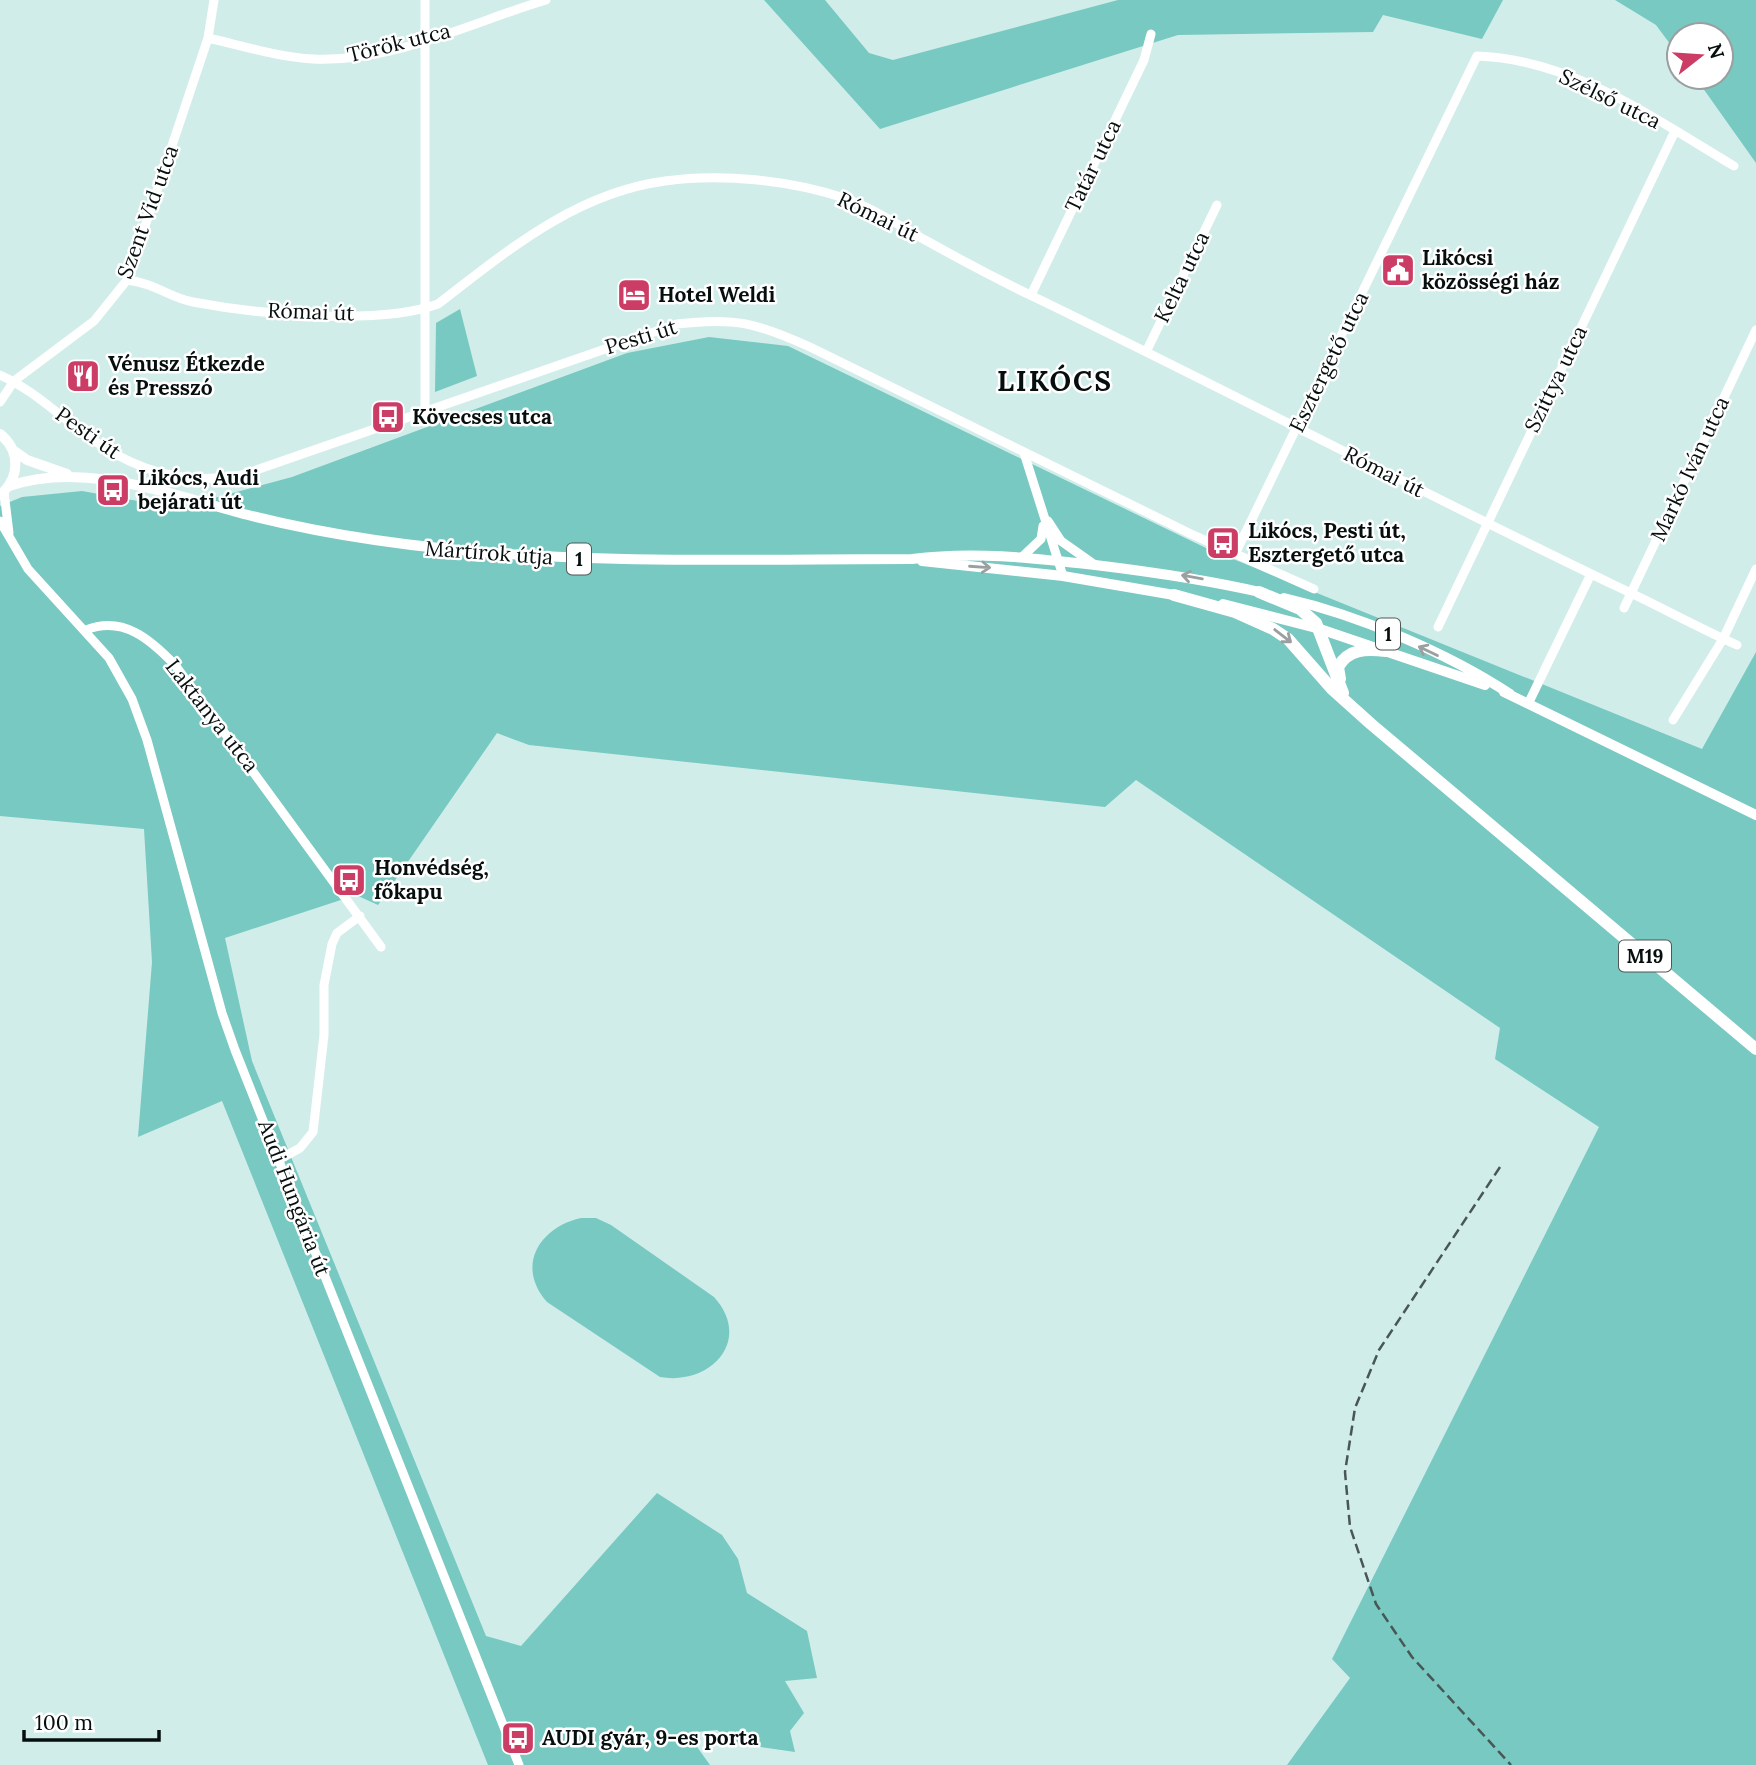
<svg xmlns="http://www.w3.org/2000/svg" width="1756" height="1765" viewBox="0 0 1756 1765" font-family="Lora,serif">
	<rect width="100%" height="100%" fill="#d1edea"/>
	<path fill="#77c9c1" d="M764 0H825L869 53 893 60 1118 0H1503L1482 39 1383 15 1373 32 1178 35 880 129Z
		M1615 0H1756V163L1695 77H1721V35H1679V56L1656 25Z
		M460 309 477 376 435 392 436 323Z
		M709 337 788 346 1206 548 1702 749 1756 652V1765H1287L1350 1678 1332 1659 1599 1127 1495 1059 1500 1028 1136 780 1105 807 529 745 497 733 378 905 356 895 225 938 252 1061 486 1636 521 1646 657 1493 722 1535 738 1559 747 1593 807 1631 817 1678 785 1681 804 1713 790 1731 795 1752 734 1743 717 1730 687 1733 710 1765H488L222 1101 138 1137 152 962 144 829 0 816V506L22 497 82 491 177 508 292 477 627 353Z
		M581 1218H596L611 1225 714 1297C753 1340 711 1386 660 1377L547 1302C515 1266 540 1227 581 1218Z"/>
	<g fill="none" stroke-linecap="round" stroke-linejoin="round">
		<path stroke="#fff" stroke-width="9" d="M208 38C243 46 278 57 313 59 393 63 472 22 546 0
			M127 280C155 283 170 298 193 302 256 314 378 326 438 304 507 251 575 193 665 181 721 173 790 180 844 198 873 208 900 226 927 241 961 260 995 278 1030 295 1225 389 1418 491 1614 585 1655 604 1695 626 1737 645
			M1031 295 1144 60 1151 34
			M1147 350 1217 205
			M0 375C34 390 59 416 89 437 135 471 186 486 242 475L677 324C735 317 757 323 810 347L1191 534 1314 589
			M0 402 14 381 94 321 127 280 208 38 214 0
			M425 411V0
			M1024 453 1063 576
			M4 492 9 533
			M0 521 28 569 109 658 132 699 147 740 222 1013 235 1050 519 1765
			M1048 521 1061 541 1095 565
			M1235 554 1477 56C1572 59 1655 119 1734 166
			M1022 557 1041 539 1043 526
			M1624 608 1756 330
			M1438 627 1675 131
			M86 630C123 615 151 640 175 665L381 947
			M1529 702 1591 574
			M1673 720 1723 639 1756 569
			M280 1159 300 1148 313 1132 324 1035V985L332 944 337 933 360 916"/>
		<path stroke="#fff" stroke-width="10" d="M0 434C21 451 20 478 0 495
			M13 450 27 460 67 474
			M9 486C86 460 173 496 248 515 465 570 689 559 912 559 974 551 1033 558 1095 565 1153 572 1208 580 1264 593
			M922 561 1063 576 1180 596
			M1284 598C1358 615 1446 652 1510 694
			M1223 604 1320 629 1485 685
			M1504 692 1756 815"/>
		<path stroke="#fff" stroke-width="12" d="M1259 592 1300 609 1316 623 1343 693
			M1174 595 1235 612 1273 629 1288 639 1332 689 1371 724 1756 1049
			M1340 679 1338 667C1349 648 1367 649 1386 651"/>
		<path stroke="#485755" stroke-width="2.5" stroke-dasharray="10 5" stroke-linecap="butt" d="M1500 1167 1379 1350 1355 1408 1345 1472 1350 1527 1376 1604 1412 1657 1511 1765"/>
	</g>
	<defs><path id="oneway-shaft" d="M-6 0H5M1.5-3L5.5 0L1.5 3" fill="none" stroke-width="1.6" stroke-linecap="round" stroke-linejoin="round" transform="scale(1.75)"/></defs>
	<g stroke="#9b9f9f">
		<use href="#oneway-shaft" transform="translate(980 567) rotate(4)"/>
		<use href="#oneway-shaft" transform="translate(1192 577) rotate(-170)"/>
		<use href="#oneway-shaft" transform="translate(1283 636) rotate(38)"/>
		<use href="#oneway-shaft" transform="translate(1428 651) rotate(-154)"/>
	</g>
	<defs>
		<g id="civic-square" transform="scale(1.75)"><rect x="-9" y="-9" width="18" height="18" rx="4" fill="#cc3d65" stroke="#fff"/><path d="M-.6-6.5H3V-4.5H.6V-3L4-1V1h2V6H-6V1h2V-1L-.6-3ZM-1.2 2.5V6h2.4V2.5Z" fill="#fff"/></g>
		<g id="hotel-square" transform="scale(1.75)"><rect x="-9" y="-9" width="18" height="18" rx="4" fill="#cc3d65" stroke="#fff"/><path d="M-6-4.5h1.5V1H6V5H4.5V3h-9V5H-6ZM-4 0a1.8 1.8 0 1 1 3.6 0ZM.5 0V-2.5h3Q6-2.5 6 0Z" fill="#fff"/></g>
		<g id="restaurant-square" transform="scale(1.75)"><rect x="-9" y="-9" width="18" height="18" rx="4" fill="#cc3d65" stroke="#fff"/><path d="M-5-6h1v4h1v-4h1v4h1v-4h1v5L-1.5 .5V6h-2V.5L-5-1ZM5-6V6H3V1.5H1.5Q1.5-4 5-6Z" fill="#fff"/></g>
		<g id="bus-square" transform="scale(1.75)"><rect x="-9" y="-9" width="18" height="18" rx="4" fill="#cc3d65" stroke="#fff"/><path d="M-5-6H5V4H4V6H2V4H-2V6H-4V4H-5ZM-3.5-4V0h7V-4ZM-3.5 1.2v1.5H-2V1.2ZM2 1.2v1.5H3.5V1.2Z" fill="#fff"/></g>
	</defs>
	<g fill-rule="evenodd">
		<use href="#civic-square" x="1398" y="270"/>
		<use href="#hotel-square" x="634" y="295"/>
		<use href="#restaurant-square" x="83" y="376"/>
		<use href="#bus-square" x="388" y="417"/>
		<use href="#bus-square" x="113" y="490"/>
		<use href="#bus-square" x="1223" y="543"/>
		<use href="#bus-square" x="349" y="880"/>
		<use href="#bus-square" x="518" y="1738"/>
	</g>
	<g text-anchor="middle" stroke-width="5" stroke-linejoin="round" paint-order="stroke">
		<g fill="#fff" stroke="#515756" stroke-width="2">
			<rect x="567" y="543.5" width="24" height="31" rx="5"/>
			<rect x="1376" y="618.5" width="24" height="31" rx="5"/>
			<rect x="1619" y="940.5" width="52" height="31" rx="5"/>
		</g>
		<g font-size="19" font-weight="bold" fill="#060f0e">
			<text x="579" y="566">1</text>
			<text x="1388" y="641">1</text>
			<text x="1645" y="963">M19</text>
		</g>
		<g font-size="21" fill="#060f0e" stroke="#fff">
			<text transform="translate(399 43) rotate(-14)" y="7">Török utca</text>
			<text transform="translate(1610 99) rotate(26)" y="7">Szélső utca</text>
			<text transform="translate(1093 166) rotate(-64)" y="7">Tatár utca</text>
			<text transform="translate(148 212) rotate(-70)" y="7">Szent Vid utca</text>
			<text transform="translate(878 217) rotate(26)" y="7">Római út</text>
			<text transform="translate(1182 277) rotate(-64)" y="7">Kelta utca</text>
			<text transform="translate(311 312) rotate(2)" y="7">Római út</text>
			<text transform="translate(641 337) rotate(-17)" y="7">Pesti út</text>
			<text transform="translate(1329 362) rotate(-64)" y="7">Esztergető utca</text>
			<text transform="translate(1556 379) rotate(-64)" y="7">Szittya utca</text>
			<text transform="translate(88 433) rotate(35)" y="7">Pesti út</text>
			<text transform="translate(1690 469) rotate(-65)" y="7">Markó Iván utca</text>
			<text transform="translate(1384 472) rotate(27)" y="7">Római út</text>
			<text transform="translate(489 553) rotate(4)" y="7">Mártírok útja</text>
			<text transform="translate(212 716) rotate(52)" y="7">Laktanya utca</text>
			<text transform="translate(294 1198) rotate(69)" y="7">Audi Hungária út</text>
		</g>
		<g font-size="21" font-weight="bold" fill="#060f0e" stroke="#fff" text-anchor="start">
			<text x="1422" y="265">Likócsi<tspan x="1422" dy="24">közösségi ház</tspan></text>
			<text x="658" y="302">Hotel Weldi</text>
			<text x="108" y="371">Vénusz Étkezde<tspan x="108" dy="24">és Presszó</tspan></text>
			<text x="412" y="424">Kövecses utca</text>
			<text x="138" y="485">Likócs, Audi<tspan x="138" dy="24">bejárati út</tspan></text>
			<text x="1248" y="538">Likócs, Pesti út,<tspan x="1248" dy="24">Esztergető utca</tspan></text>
			<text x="374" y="875">Honvédség,<tspan x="374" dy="24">főkapu</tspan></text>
			<text x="542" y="1745">AUDI gyár, 9-es porta</text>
		</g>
		<g font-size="28" font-weight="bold" letter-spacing="2" fill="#060f0e" stroke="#fff">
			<text x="1055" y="391">LIKÓCS</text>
		</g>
	</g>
	<g transform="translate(1700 56) rotate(73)"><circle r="33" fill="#ffffff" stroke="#9b9f9f" stroke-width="2"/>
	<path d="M0-5L12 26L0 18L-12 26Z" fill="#cc3d65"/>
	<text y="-10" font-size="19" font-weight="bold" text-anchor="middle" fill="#060f0e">N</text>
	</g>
	<path d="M24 1730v10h135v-10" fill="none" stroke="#060f0e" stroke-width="3.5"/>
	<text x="35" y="1730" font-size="21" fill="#060f0e" stroke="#ffffff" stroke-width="5" paint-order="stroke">100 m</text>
</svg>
